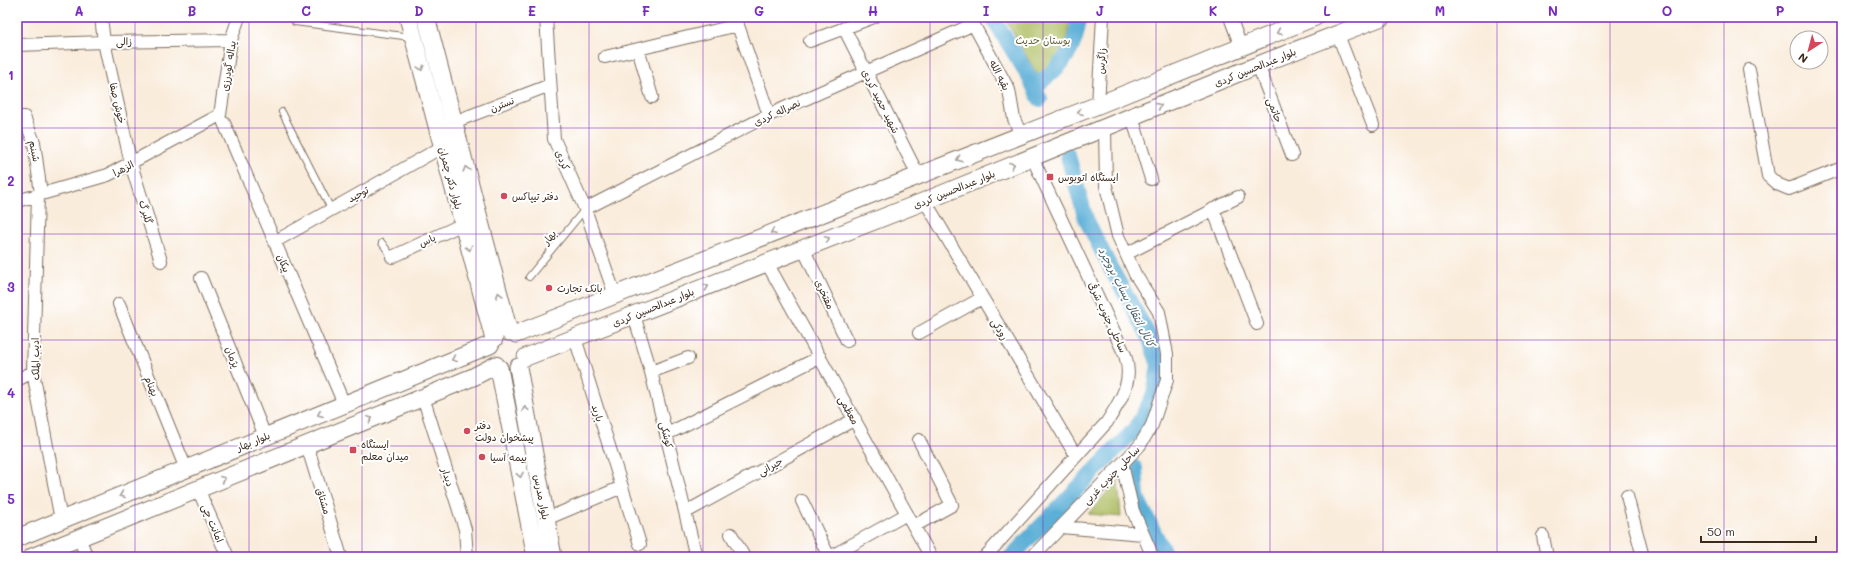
<svg xmlns="http://www.w3.org/2000/svg" width="1859" height="574" viewBox="0 0 1859 574" font-family="Mali,'Playpen Sans Arabic',sans-serif">
	<rect width="100%" height="100%" fill="#fff"/>
	<filter id="ink" filterUnits="userSpaceOnUse"><feTurbulence type="fractalNoise" baseFrequency=".025" numOctaves="2"/><feDisplacementMap in="SourceGraphic" scale="8" xChannelSelector="R" yChannelSelector="G"/><feConvolveMatrix kernelMatrix="1 2 1 2 8 2 1 2 1" color-interpolation-filters="sRGB"/></filter>
	<filter id="wash" filterUnits="userSpaceOnUse"><feTurbulence type="fractalNoise" baseFrequency=".012" numOctaves="4" result="noise"/><feDisplacementMap in="SourceGraphic" scale="16" xChannelSelector="R" yChannelSelector="G"/><feGaussianBlur stdDeviation="0.9" result="paint"/><feColorMatrix in="noise" values="0 0 0 0 0 0 0 0 0 0 0 0 0 0 0 0 0 1.4 0 .05"/><feComposite in="paint" operator="in"/></filter>
	<g filter="url(#wash)">
		<rect width="100%" height="100%" fill="#f9ecdb"/>
		<path fill="#acbc5f" stroke="#74733e" d="M1004 17H1070C1066 51 1063 55 1039 78Z
			M1118 480 1121 517 1088 514Z"/>
		<g fill="none" stroke-linecap="round" stroke-linejoin="round">
			<path stroke="#5bafd7" stroke-width="16" d="M992 17 1027 73 1040 99
				M1034 87C1061 67 1076 52 1079 17
				M1135 468 1137 498 1166 557
				M1011 557 1136 428 1154 395 1159 365 1148 334 1111 269 1086 219 1068 156"/>
		</g>
	</g>
	<g filter="url(#ink)">
		<g fill="none" stroke-linecap="round" stroke-linejoin="round">
			<g stroke="#7e6e60" stroke-width="8">
				<path id="service" d="M295 22 411 37
					M282 112 331 209
					M382 243 392 257
					M529 277 585 209"/>
			</g>
			<g stroke="#7e6e60" stroke-width="14">
				<path id="minor" d="M101 17 104 42 131 164 161 261
					M546 17 554 139 585 209 615 295
					M735 17 769 115
					M1230 17 1241 47
					M970 18 1009 90 1014 119 1021 135
					M844 28 918 175
					M1338 35 1373 125
					M810 41 874 17
					M17 45 104 42 231 40
					M638 49 652 97
					M605 57 738 25
					M1258 65 1292 155
					M1749 70 1768 176 1777 184 1789 189 1842 168
					M1098 105 1103 17
					M17 117H24L34 142 41 194
					M1132 117 1151 179
					M454 122 550 85
					M224 123 344 404
					M38 195 33 372 61 520
					M17 201 108 175 220 115 231 40 239 17
					M925 201 1076 456
					M585 209 769 115 974 24
					M1213 209 1257 324
					M274 242 442 147
					M803 248 847 341
					M1126 254 1238 197
					M392 257 463 224
					M767 263 931 557
					M201 278 265 436
					M119 304 186 469
					M634 315 651 372 696 557
					M919 333 982 298
					M575 338 640 544
					M651 372 688 358
					M17 380 33 372
					M423 397 465 529 467 557
					M667 434 820 357
					M307 445 341 557
					M1122 464 1133 511 1153 557
					M198 489 228 557
					M1627 496 1643 557
					M802 501 829 557
					M686 512 855 419
					M546 519 622 487
					M914 526 952 505 919 440
					M1061 527 1143 534
					M731 534 744 557
					M1543 536 1547 557
					M79 538 87 557
					M830 557 907 514
					M985 557 1107 422C1121 400 1134 381 1125 355L1032 157
					M1032 557 1140 445 1152 425 1167 380V354L1159 312 1135 274 1118 236 1106 186 1105 128"/>
			</g>
			<g stroke="#7e6e60" stroke-width="19">
				<path id="secondary" d="M408 17 494 339
					M426 17 509 332
					M516 334 1098 105 1315 17
					M526 357 925 201 1258 65 1382 17
					M518 367 553 557
					M499 368 536 557
					M17 538 490 345
					M32 557 473 377 496 365"/>
			</g>
			<use href="#service" stroke="#fff" stroke-width="6"/>
			<use href="#minor" stroke="#fff" stroke-width="12"/>
			<use href="#secondary" stroke="#fff" stroke-width="17"/>
		</g>
		<defs><path id="oneway-chevron" d="M-2-3.5L2.5 0L-2 3.5" fill="none" stroke-width="1.6" stroke-linecap="round" stroke-linejoin="round"/></defs>
		<g stroke="#a79f9a">
			<use href="#oneway-chevron" transform="translate(1279 32) rotate(158)"/>
			<use href="#oneway-chevron" transform="translate(421 68) rotate(75)"/>
			<use href="#oneway-chevron" transform="translate(1159 106) rotate(-22)"/>
			<use href="#oneway-chevron" transform="translate(1080 112) rotate(159)"/>
			<use href="#oneway-chevron" transform="translate(959 159) rotate(159)"/>
			<use href="#oneway-chevron" transform="translate(1012 165) rotate(-22)"/>
			<use href="#oneway-chevron" transform="translate(466 169) rotate(-105)"/>
			<use href="#oneway-chevron" transform="translate(773 232) rotate(158)"/>
			<use href="#oneway-chevron" transform="translate(827 239) rotate(-21)"/>
			<use href="#oneway-chevron" transform="translate(469 248) rotate(75)"/>
			<use href="#oneway-chevron" transform="translate(706 287) rotate(-21)"/>
			<use href="#oneway-chevron" transform="translate(499 295) rotate(-105)"/>
			<use href="#oneway-chevron" transform="translate(454 359) rotate(158)"/>
			<use href="#oneway-chevron" transform="translate(525 409) rotate(-101)"/>
			<use href="#oneway-chevron" transform="translate(320 414) rotate(158)"/>
			<use href="#oneway-chevron" transform="translate(370 419) rotate(-22)"/>
			<use href="#oneway-chevron" transform="translate(520 475) rotate(79)"/>
			<use href="#oneway-chevron" transform="translate(223 479) rotate(-22)"/>
			<use href="#oneway-chevron" transform="translate(122 495) rotate(158)"/>
		</g>
	</g>
	<path fill="none" stroke="#7b2cbf" stroke-width="1" stroke-opacity="0.55" d="M135 17V557M249 17V557M362 17V557M476 17V557M589 17V557M703 17V557M816 17V557M930 17V557M1043 17V557M1156 17V557M1270 17V557M1383 17V557M1497 17V557M1610 17V557M1724 17V557M17 128H1842M17 234H1842M17 340H1842M17 446H1842"/>
	<g fill="#d1495b" stroke="#fff" stroke-width="1.5">
		<rect x="1046" y="173" width="8" height="8" rx="2"/>
		<circle cx="504" cy="196" r="4"/>
		<circle cx="549" cy="288" r="4"/>
		<circle cx="467" cy="431" r="4"/>
		<rect x="349" y="446" width="8" height="8" rx="2"/>
		<circle cx="482" cy="457" r="4"/>
	</g>
	<g text-anchor="middle" stroke-width="4" stroke-linejoin="round" paint-order="stroke">
		<g font-size="10" fill="#635d35" stroke="#fff">
			<text x="1043" y="44">بوستان حدیث</text>
		</g>
		<g font-size="10" fill="#3b2a1e" stroke="#fff">
			<text transform="translate(124 41) rotate(-1)" y="4">زالی</text>
			<text transform="translate(1101 61) rotate(-87)" y="4">زاگرس</text>
			<text transform="translate(228 66) rotate(-81)" y="4">یداله گودرزی</text>
			<text transform="translate(1255 67) rotate(-22)" y="4">بلوار عبدالحسین کردی</text>
			<text transform="translate(1000 75) rotate(63)" y="4">بقیه الله</text>
			<text transform="translate(881 101) rotate(63)" y="4">شهید حمید کردی</text>
			<text transform="translate(118 103) rotate(77)" y="4">خوش صفا</text>
			<text transform="translate(502 104) rotate(-21)" y="4">نسترن</text>
			<text transform="translate(1275 110) rotate(69)" y="4">حاتمی</text>
			<text transform="translate(777 112) rotate(-25)" y="4">نصراله کردی</text>
			<text transform="translate(35 151) rotate(79)" y="4">شبنم</text>
			<text transform="translate(563 160) rotate(66)" y="4">کردی</text>
			<text transform="translate(123 168) rotate(-27)" y="4">الزهرا</text>
			<text transform="translate(451 178) rotate(75)" y="4">بلوار دکتر چمران</text>
			<text transform="translate(954 189) rotate(-22)" y="4">بلوار عبدالحسین کردی</text>
			<text transform="translate(358 194) rotate(-29)" y="4">توحید</text>
			<text transform="translate(146 212) rotate(73)" y="4">گلبرگ</text>
			<text transform="translate(549 237) rotate(-50)" y="4">بهار</text>
			<text transform="translate(427 240) rotate(-25)" y="4">یاس</text>
			<text transform="translate(284 263) rotate(67)" y="4">پیکان</text>
			<text transform="translate(825 294) rotate(65)" y="4">مفتخری</text>
			<text transform="translate(653 307) rotate(-22)" y="4">بلوار عبدالحسین کردی</text>
			<text transform="translate(1108 317) rotate(65)" y="4">ساحلی جنوب شرقی</text>
			<text transform="translate(1000 329) rotate(59)" y="4">رودکی</text>
			<text transform="translate(233 357) rotate(68)" y="4">پژمان</text>
			<text transform="translate(35 359) rotate(-91)" y="4">ادیب الملک</text>
			<text transform="translate(152 386) rotate(68)" y="4">بهنام</text>
			<text transform="translate(849 410) rotate(61)" y="4">معظمی</text>
			<text transform="translate(598 413) rotate(73)" y="4">باربد</text>
			<text transform="translate(667 435) rotate(76)" y="4">کوشکی</text>
			<text transform="translate(253 441) rotate(-22)" y="4">بلوار بهار</text>
			<text transform="translate(770 466) rotate(-29)" y="4">جیرانی</text>
			<text transform="translate(1111 475) rotate(-46)" y="4">ساحلی جنوب غربی</text>
			<text transform="translate(448 477) rotate(72)" y="4">دیدار</text>
			<text transform="translate(542 497) rotate(79)" y="4">بلوار مدرس</text>
			<text transform="translate(324 501) rotate(73)" y="4">مشتاق</text>
			<text transform="translate(213 523) rotate(67)" y="4">امانت چی</text>
		</g>
		<g font-size="10" fill="#3b2a1e" stroke="#fff" text-anchor="start">
			<text x="1058" y="181">ایستگاه اتوبوس</text>
			<text x="512" y="200">دفتر تیپاکس</text>
			<text x="557" y="292">بانک تجارت</text>
			<text x="475" y="429">دفتر<tspan x="475" dy="12">پیشخوان دولت</tspan></text>
			<text x="361" y="448">ایستگاه<tspan x="361" dy="12">میدان معلم</tspan></text>
			<text x="490" y="461">بیمه آسیا</text>
		</g>
		<g font-size="11" font-style="italic" fill="#485f68" stroke="#fff">
			<text transform="translate(1127 297) rotate(63)" y="4">کانال انتقال پساب بروجرد</text>
		</g>
	</g>
	<rect width="1859" height="574" fill="none" stroke="#fff" stroke-width="44"/>
	<g transform="translate(1809 50) rotate(216)"><circle r="19" fill="#ffffff" stroke="#b1aaa5"/>
	<path d="M0-3L7 15L0 10L-7 15Z" fill="#d1495b"/>
	<text y="-6" font-size="11" font-weight="bold" text-anchor="middle" fill="#3b2a1e">N</text>
	</g>
	<path d="M1701 536v6h115v-6" fill="none" stroke="#3b2a1e" stroke-width="2"/>
	<text x="1707" y="536" font-size="12" fill="#3b2a1e" stroke="#ffffff" stroke-width="3" paint-order="stroke">50 m</text>
	<rect x="22" y="22" width="1815" height="530" fill="none" stroke="#7b2cbf" stroke-width="1.5"/>
	<g font-size="13" text-anchor="middle" font-weight="bold" fill="#7b2cbf">
		<text x="79" y="16">A</text>
		<text x="192" y="16">B</text>
		<text x="306" y="16">C</text>
		<text x="419" y="16">D</text>
		<text x="532" y="16">E</text>
		<text x="646" y="16">F</text>
		<text x="759" y="16">G</text>
		<text x="873" y="16">H</text>
		<text x="986" y="16">I</text>
		<text x="1100" y="16">J</text>
		<text x="1213" y="16">K</text>
		<text x="1327" y="16">L</text>
		<text x="1440" y="16">M</text>
		<text x="1553" y="16">N</text>
		<text x="1667" y="16">O</text>
		<text x="1780" y="16">P</text>
		<text x="11" y="80">1</text>
		<text x="11" y="186">2</text>
		<text x="11" y="292">3</text>
		<text x="11" y="398">4</text>
		<text x="11" y="504">5</text>
	</g>
</svg>
